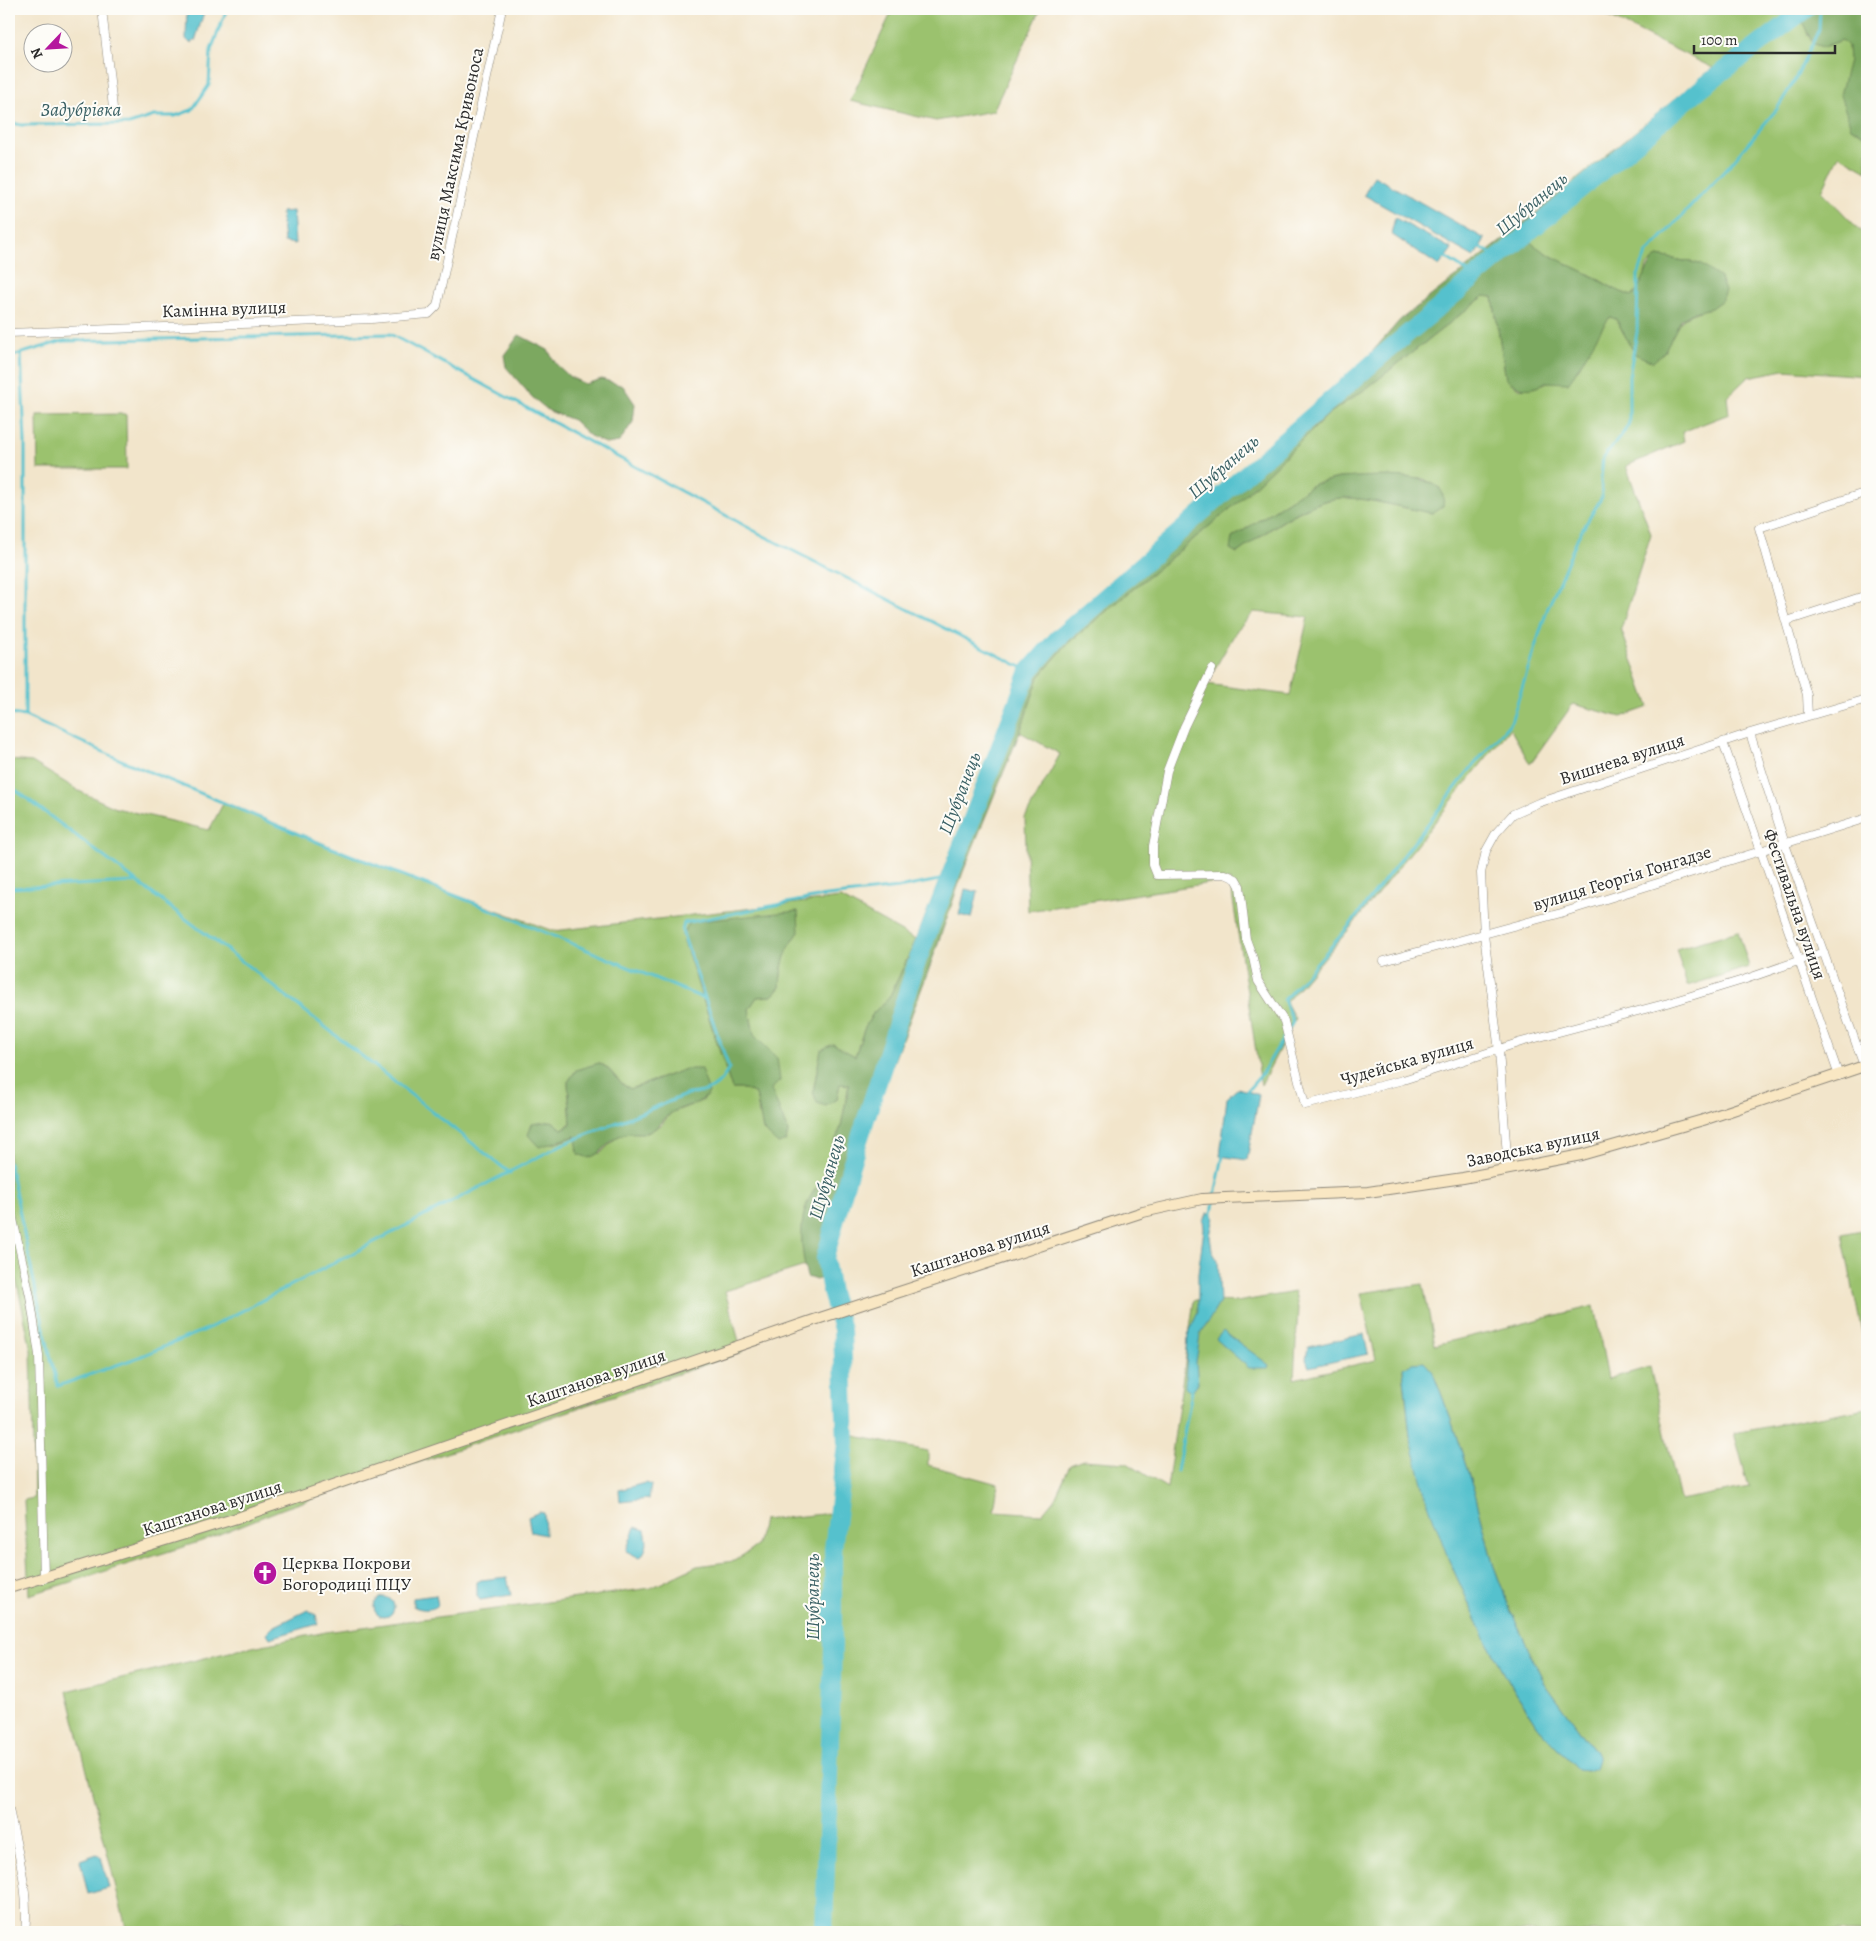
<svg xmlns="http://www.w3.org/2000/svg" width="1876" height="1941" viewBox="0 0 1876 1941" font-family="Alegreya,serif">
	<rect width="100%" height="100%" fill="#fdfcf7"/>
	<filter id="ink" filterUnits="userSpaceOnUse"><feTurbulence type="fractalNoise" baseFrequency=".02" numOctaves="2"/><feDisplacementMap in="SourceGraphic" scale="10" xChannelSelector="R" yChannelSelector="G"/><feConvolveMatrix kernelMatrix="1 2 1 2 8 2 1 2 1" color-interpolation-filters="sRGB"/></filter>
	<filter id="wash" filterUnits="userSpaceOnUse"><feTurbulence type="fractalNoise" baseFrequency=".0096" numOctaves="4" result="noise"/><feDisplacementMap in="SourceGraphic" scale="20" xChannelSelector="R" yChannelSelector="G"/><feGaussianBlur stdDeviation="1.12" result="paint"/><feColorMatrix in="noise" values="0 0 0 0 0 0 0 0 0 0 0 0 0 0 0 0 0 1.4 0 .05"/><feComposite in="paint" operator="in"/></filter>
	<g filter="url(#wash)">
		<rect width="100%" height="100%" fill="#f2e5cb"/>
		<path fill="#9bc26e" stroke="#63764c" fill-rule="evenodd" d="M893 9H993L996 12 1010 11 1011 9H1041L993 111 936 121 850 101Z
			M1593 9H1796L1805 24 1808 36 1823 47 1842 40 1848 46 1849 60 1847 73 1851 127 1867 137V171L1839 155 1822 191 1867 238V376L1784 370 1748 377 1727 397 1729 414 1682 432 1684 441 1626 466 1651 534 1621 629 1649 707 1621 717 1573 704 1530 764 1510 728 1351 927 1286 1002 1295 1019 1261 1085 1230 880 1028 911 1025 818 1060 754 1020 732 1039 677 1068 643 1237 503 1330 413 1367 388 1484 296 1493 297 1506 379C1510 382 1515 386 1519 388 1530 392 1565 374 1578 370L1591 343 1610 317 1616 319 1635 354 1664 352C1678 324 1679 315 1711 308L1700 264 1658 256 1647 266 1643 282 1632 296 1618 291 1589 274 1543 253 1515 230 1713 68ZM1339 478 1424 479 1440 488 1433 513C1405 509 1378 500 1350 498 1313 495 1267 532 1237 553L1232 538 1314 484ZM1254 612 1308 617 1290 695 1206 684 1237 630Z
			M126 414 127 469H38L37 415Z
			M9 760 32 762 79 791 116 808 209 830 224 802 380 867 553 931 841 898 916 940 889 998 874 1012 865 1027 855 1056 846 1052 821 1050 813 1092 837 1099 840 1083 849 1084 841 1127 827 1161 831 1171 828 1179 814 1191 802 1241 805 1266 725 1291 742 1352 282 1509 202 1541 29 1595 24 1500 34 1498 31 1350 9 1245ZM799 932C785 950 781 964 780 987L772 996 757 997 749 1009 754 1035 777 1058 770 1089 788 1132 759 1115 756 1094 745 1089H732L682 934ZM600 1063C614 1070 615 1082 631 1089L686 1069 704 1100 671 1113 661 1125 647 1133 631 1131 617 1137 600 1154 576 1136 554 1144 552 1121 562 1129 571 1123 568 1082 576 1070Z
			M1738 931 1749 967 1687 986 1676 949Z
			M1867 1229V1357L1842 1234Z
			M1423 1284 1435 1345 1594 1306 1608 1379 1650 1367 1680 1500 1749 1487 1734 1433 1867 1408V1932H127L67 1691 238 1650 326 1632 651 1588 697 1566 734 1561 757 1546 763 1520 833 1513 838 1460 850 1435 928 1451V1465L998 1484 994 1511 1042 1514 1055 1498 1070 1465 1083 1460 1127 1463 1167 1488 1194 1300 1237 1302 1295 1292 1298 1308 1294 1379 1376 1360 1361 1293ZM1403 1369 1433 1372 1451 1420 1476 1497 1493 1564 1511 1612 1544 1682 1595 1752 1587 1771 1578 1769 1538 1727 1513 1688 1483 1634 1448 1558 1410 1436Z"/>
		<path fill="#7ca861" stroke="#546a46" d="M1796 9H1867V137L1851 127 1840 95 1849 60 1848 46 1842 40 1823 47 1813 44Z
			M1718 72 1722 75 1526 238C1545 256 1568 263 1590 275 1604 283 1616 291 1632 296 1645 282 1644 268 1658 256L1700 264 1720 278 1725 291 1721 301 1711 308 1694 312 1681 320 1664 352 1653 362 1635 354 1616 319 1610 317C1594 338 1584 362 1568 383L1545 382C1531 393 1520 389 1506 379L1493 297 1484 296 1367 388 1330 413 1237 503 1068 643 1039 677 1020 732 963 872 928 972 876 1108 852 1181 832 1258 834 1274 816 1280 807 1277C801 1250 797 1216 813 1192 819 1183 827 1181 831 1171L827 1161 841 1127 849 1085 840 1084 837 1099 826 1106 817 1103 813 1092 821 1050 833 1044 855 1056 865 1027 874 1012 889 998 916 940 1021 672 1058 633 1323 408 1400 320Z
			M519 335 548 350 556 364 570 377 585 384 602 379 623 386 635 404 633 422 619 442 606 444 590 436 573 420 549 411 532 397 506 367 504 355Z
			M1339 478C1364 477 1420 471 1439 488 1444 493 1444 499 1443 506L1433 513C1405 509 1378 500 1350 498 1312 495 1266 532 1237 553L1230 549 1232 538 1314 484Z
			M798 911 799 932C785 950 781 964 780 987L772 996 757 997 749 1009 754 1035 777 1058 780 1081 771 1089 788 1132 786 1141 778 1144 763 1130 756 1094 745 1089H732L682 935 690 922Z
			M599 1063C614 1070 615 1083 631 1089L686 1069H701L709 1093C701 1105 685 1105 673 1112 664 1117 660 1127 649 1132 640 1135 632 1130 619 1136 607 1142 605 1152 589 1158L578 1154 576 1136 539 1147 528 1135 532 1124 552 1121 562 1129 571 1124 568 1082 576 1070Z"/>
		<path fill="#55c1cd" stroke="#40767c" d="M187 9H205L195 41 190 43 186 39Z
			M1374 176 1485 239 1474 257 1364 195Z
			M293 211 295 244 284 242 281 212Z
			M1395 218 1452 249 1439 266 1391 234Z
			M965 889 978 892 972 918 959 915Z
			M1238 1088 1259 1095 1247 1160 1220 1156 1227 1098Z
			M1208 1213H1212L1214 1217 1210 1236 1212 1251 1218 1261 1220 1302 1200 1335 1196 1363 1198 1383 1192 1391 1185 1387 1188 1335 1198 1312V1274L1204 1229 1203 1220Z
			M1223 1331 1265 1362 1269 1365 1268 1368H1249L1216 1339Z
			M1364 1334 1368 1354 1309 1367 1306 1359 1308 1347Z
			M1424 1362 1433 1372 1451 1420 1476 1497 1493 1564 1511 1612 1544 1682 1595 1752 1598 1759 1595 1768 1587 1771 1578 1770 1538 1727 1513 1688 1483 1634 1448 1558 1426 1498 1410 1436 1403 1368 1413 1363Z
			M645 1483 651 1485 649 1499 620 1502 619 1490Z
			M539 1512 544 1513 545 1535 531 1532 528 1517Z
			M635 1527 645 1530C648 1542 648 1548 640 1558L626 1551Z
			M507 1577 511 1595 480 1600 477 1596V1582L481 1580Z
			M436 1595 438 1605C433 1611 419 1610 413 1606V1598Z
			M374 1607a10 10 0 1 1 20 0a10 10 0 1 1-20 0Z
			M308 1610 316 1615 318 1624 270 1638 267 1633 273 1627Z
			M97 1854 101 1857 109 1888 88 1894 80 1860Z"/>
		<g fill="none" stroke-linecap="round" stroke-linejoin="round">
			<path stroke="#55c1cd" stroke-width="3" d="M9 122 21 125 129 124 154 116H175L192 110 209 85 211 50 227 9
				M1480 247 1499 258
				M1445 257 1476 277
				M21 353 25 442V716
				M9 357 63 341 390 334 764 536 1029 671
				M9 714 25 716 121 760 327 846 482 906 705 999
				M9 785 248 966 510 1173
				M9 888 134 882
				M1247 1091 1261 1075 1293 1022 1284 1000 1350 925 1467 773 1511 722 1547 610 1578 537 1602 497 1601 478 1603 458 1624 432 1629 423V376L1637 332 1638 275 1646 254 1727 168 1777 109 1796 78 1819 29 1820 9
				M9 1163C26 1237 38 1312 58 1386L139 1357 207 1329 561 1145 688 1094C708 1093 720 1087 729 1068L682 931 684 923 818 897 898 888 950 878
				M1215 1195 1223 1156
				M1212 1213 1214 1202
				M1177 1471 1192 1391"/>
			<path stroke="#55c1cd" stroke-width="18" d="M824 1932 833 1647V1549L846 1444 842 1329 831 1292 825 1258 851 1165 918 959 1029 671 1058 638 1382 355 1704 86 1806 9"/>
		</g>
	</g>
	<g filter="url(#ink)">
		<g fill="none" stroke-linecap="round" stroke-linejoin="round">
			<g stroke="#8e887b" stroke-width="9">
				<path id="street" d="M102 9 113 108
					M9 333 372 319 429 314 437 306 502 9
					M1787 621 1867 595
					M1212 669 1184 727 1167 771 1153 846V865L1157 875 1225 874 1236 879 1240 886 1246 939 1253 958 1258 981 1284 1021 1305 1105 1403 1080 1521 1042 1668 1003 1743 980 1824 952
					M1808 716 1807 695 1759 528 1867 492
					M1750 733 1785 844 1864 1066
					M1723 742 1839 1076
					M1384 961 1561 913 1867 818
					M1508 1169 1499 1051 1484 935 1481 873 1486 851 1496 833 1513 814 1538 803 1750 733 1867 699
					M9 1201 30 1296 39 1355 44 1579
					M9 1809C17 1850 30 1890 25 1932"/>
			</g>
			<g stroke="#8e887b" stroke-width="12">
				<path id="secondary" d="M9 1588 240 1517 811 1321 1143 1212 1202 1199 1368 1192 1463 1178 1581 1155 1703 1120 1867 1065"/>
			</g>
			<use href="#street" stroke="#fff" stroke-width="8"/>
			<use href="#secondary" stroke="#f9e7c3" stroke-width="10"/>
		</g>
	</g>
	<defs>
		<g id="church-disc" transform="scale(1.25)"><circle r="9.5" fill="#b5179e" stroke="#fdfcf7"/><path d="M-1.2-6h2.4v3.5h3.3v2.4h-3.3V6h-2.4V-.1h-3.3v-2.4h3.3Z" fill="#fff"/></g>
	</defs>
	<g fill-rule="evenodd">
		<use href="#church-disc" x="265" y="1573"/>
	</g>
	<g text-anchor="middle" stroke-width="4" stroke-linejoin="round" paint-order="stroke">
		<g font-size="18" fill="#2b2b2b" stroke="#fdfcf7">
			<text transform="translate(455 154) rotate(-78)" y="6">вулиця Максима Кривоноса</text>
			<text transform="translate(224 309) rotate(-2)" y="6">Камінна вулиця</text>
			<text transform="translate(1622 759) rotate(-18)" y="6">Вишнева вулиця</text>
			<text transform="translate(1622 878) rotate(-17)" y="6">вулиця Георгія Гонгадзе</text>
			<text transform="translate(1795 904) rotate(71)" y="6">Фестивальна вулиця</text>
			<text transform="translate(1407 1061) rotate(-16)" y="6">Чудейська вулиця</text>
			<text transform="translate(1533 1147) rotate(-12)" y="6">Заводська вулиця</text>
			<text transform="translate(980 1249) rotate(-18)" y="6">Каштанова вулиця</text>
			<text transform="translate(596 1378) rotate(-19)" y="6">Каштанова вулиця</text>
			<text transform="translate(212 1508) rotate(-18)" y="6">Каштанова вулиця</text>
		</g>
		<g font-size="18" fill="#2b2b2b" stroke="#fdfcf7" text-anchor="start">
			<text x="282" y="1569">Церква Покрови<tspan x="282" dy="21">Богородиці ПЦУ</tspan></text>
		</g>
		<g font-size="19" font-style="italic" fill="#3a6064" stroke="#fdfcf7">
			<text x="81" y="116">Задубрівка</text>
			<text transform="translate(1531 203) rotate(-40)" y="7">Шубранець</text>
			<text transform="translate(1223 466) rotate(-41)" y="7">Шубранець</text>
			<text transform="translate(959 793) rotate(-69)" y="7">Шубранець</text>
			<text transform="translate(826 1177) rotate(-74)" y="7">Шубранець</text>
			<text transform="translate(812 1597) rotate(-90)" y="7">Шубранець</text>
		</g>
	</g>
	<rect width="1876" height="1941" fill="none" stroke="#fdfcf7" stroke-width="30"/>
	<g transform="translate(48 48) rotate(245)"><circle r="24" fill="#fdfcf7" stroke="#a9a8a5"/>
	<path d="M0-4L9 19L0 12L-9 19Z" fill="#b5179e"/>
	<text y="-8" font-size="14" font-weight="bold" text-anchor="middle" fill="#2b2b2b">N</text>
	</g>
	<path d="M1694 45v8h141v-8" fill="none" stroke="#2b2b2b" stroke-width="2.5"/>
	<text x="1701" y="45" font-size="15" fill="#2b2b2b" stroke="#fdfcf7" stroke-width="4" paint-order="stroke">100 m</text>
</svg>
